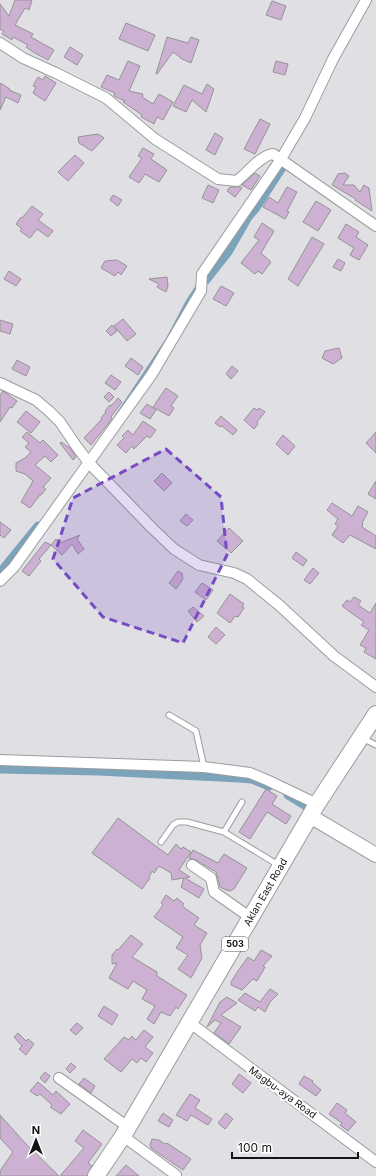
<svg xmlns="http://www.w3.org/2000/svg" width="376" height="1176" viewBox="0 0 376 1176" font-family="Inter,sans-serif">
	<rect width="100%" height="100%" fill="#e0e0e4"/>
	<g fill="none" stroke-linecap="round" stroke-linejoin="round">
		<path stroke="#7ba4bb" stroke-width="2.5" d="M116 416 167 339 187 301 197 286"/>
		<path stroke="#7ba4bb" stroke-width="9" d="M206 280 228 252 248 217 255 209 283 166
			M0 573 38 526
			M0 769 98 771 240 778 252 779 269 786
			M288 795 306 806"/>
	</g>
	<path fill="#cdb1d2" stroke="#959396" d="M15 0H32L29 10 25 8 15 25 33 34 31 37 54 50 48 60 33 52 26 47 28 45 13 37 12 40 2 34 4 31 0 29V4L9 16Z
		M272 1 286 6 281 20 266 15Z
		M126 23 155 35 148 51 119 39Z
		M167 37 188 43 191 37 199 40 191 63 180 58V57L173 52 157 74H156Z
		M70 47 83 55 77 65 64 57Z
		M128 61 140 66 129 91 143 94 142 97 153 104 159 94 173 102 163 120 157 117 154 124 141 117 142 115 123 102 125 101 114 96 115 93 101 87 107 75 119 80Z
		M276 61 288 64 285 75 273 72Z
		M45 76 56 83 45 101 33 93 36 87 33 86 38 77 43 80Z
		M0 83 10 89 9 90 21 95 18 103 6 97 0 110Z
		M207 84 214 89 206 112 192 100 186 112 173 106 184 85 202 94Z
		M260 119 270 124 255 154 244 149Z
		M215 133 223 138 215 155 206 150Z
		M98 134 104 138 92 151 79 143 78 137Z
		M143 148 154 154 151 159 167 170 159 182 145 174 139 183 129 177 142 158 138 156Z
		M75 155 84 163 68 181 58 172Z
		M255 173 260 176 251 190 242 185Z
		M345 173 349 176 343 185H354L360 192 364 185 369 188 372 211 355 200 356 199 332 185 338 174Z
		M208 185 219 190 213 203 202 198Z
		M230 187H240L242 188 235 197 227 191Z
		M287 187 297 192 287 211 289 212 285 219 263 207 269 197 278 203Z
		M113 195 122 200 118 206 110 200Z
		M316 201 331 210 318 231 303 222Z
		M32 206 43 214 38 220 53 231 48 237 37 229 30 238 20 231 22 229 16 224 21 217 22 218Z
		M262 223 274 231 261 253 271 262 262 274 258 271 255 274 241 263 259 240 254 237Z
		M346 224 359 232 356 237 368 245 359 260 350 255 354 248 338 238Z
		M312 237 324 244 298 286 288 279Z
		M338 259 345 263 341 271 333 267Z
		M117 260 127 266 121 275 118 272 115 276 101 268 105 261Z
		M9 271 21 279 16 286 4 279Z
		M167 277 168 286 166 292 157 287 159 284 149 279Z
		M221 286 234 293 226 306 213 299Z
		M123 319 136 334 127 341 114 326Z
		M0 320 13 324 10 334 0 331Z
		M112 325 117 331 111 336 106 331Z
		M339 348 342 358 333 364 322 358 325 351Z
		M131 358 143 367 138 375 125 366Z
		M17 360 30 367 26 376 12 369Z
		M232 366 238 371 231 379 226 374Z
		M111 375 121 382 115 390 105 383Z
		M166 388 178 396 171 406 174 408 169 416 153 407Z
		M3 391 17 401 12 408 10 407 0 422V395Z
		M109 392 114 397 109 402 104 397Z
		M118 398 122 402 111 417 112 418 108 424 91 445 84 438 102 419 101 418 106 412 105 411 110 405 111 406Z
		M147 404 156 410 150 419 140 413Z
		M254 408 257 410 259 408 265 412 257 422 258 424 254 429 244 420Z
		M26 411 40 422 31 433 17 422Z
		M221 416 237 430 233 435 222 426 220 427 215 423Z
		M143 421 156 430 150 438 147 436 134 449 132 446 126 453 117 445 124 438 122 436 128 430 133 435Z
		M27 432 40 443 43 440 58 455 51 462 45 456 35 465 51 478 43 487 46 489 41 495H40L30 508 21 502 33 481 25 474 16 471V463L25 458 31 452 25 447 29 443 22 437Z
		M376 432V453L366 443Z
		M283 435 295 446 288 455 276 444Z
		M61 442 70 448 76 457 73 460 60 443Z
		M162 473 172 483 164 491 154 481Z
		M376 481V499L368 494Z
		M332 503 352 516 358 506 368 512 362 523 363 524 362 527 376 536V549L350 535 343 543 332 535 338 526 335 524 338 519 327 510Z
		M186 514 193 520 187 526 180 521Z
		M0 522 11 530 4 538 0 535Z
		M229 528 243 541 231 553 217 541Z
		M80 535 77 539 84 549 78 554 72 544 62 555 51 545 56 539 60 543Z
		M45 542 51 545 39 559 41 561 29 576 22 571Z
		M296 552 307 560 303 566 292 558Z
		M313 568 319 573 310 584 304 580Z
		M178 571 182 573 183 579 176 589 169 583Z
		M202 583 213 590 206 600 195 592Z
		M230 594 244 604 242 607 244 608 238 617 235 616 230 623 217 613Z
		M354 597 361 601 358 605 370 613 376 603V659L364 652 366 648 360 645 369 630 361 625 364 622 342 606 347 600 350 602Z
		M193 607 204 616 197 622 188 611Z
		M216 627 225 635 216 644 208 637Z
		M266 789 277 796 272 804 291 816 286 824 267 812 250 839 239 832Z
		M118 818 168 855 176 844 181 849 183 847 191 852 179 870 190 877 185 878 204 889 199 898 181 887 184 878 172 880 171 873 159 866 154 873 152 871 149 877 150 878 142 889 92 853Z
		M193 850 218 863 224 854 247 868 234 889 230 891 226 890 220 887 216 872 196 860 189 858Z
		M166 895 174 901 177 898 184 904 182 906 199 918 194 925 207 933 200 945 202 958 191 978 178 969 188 955 176 948 183 937 154 917 163 905 161 903Z
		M131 935 143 944 132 957 157 972V976L187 995 178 1009 176 1007 170 1016 161 1012 154 1024 147 1019 155 1006 142 999 147 990 133 981 128 989 109 978 117 963 112 964V955L117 949 118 950Z
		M261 950 272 956 263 966 265 967 257 981 253 979 242 990 231 985V982L238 971 248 957 254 961Z
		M270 989 278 994 270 1002 265 1012 258 1007 255 1011 238 1000 245 993 260 1002Z
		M227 997 237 1003 221 1015 241 1027 229 1044 214 1033 221 1023 215 1020 207 1027 220 1002Z
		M104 1006 118 1015 112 1025 98 1016Z
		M77 1023 83 1028 76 1035 70 1030Z
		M144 1030 153 1037 145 1047 153 1053 146 1062 141 1058 137 1063 132 1059 121 1072 104 1059 124 1037 129 1040 132 1036 136 1040Z
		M18 1033 26 1041 28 1039 34 1044 26 1055 19 1049 22 1046 14 1037Z
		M71 1063 76 1067 70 1073 66 1069Z
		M45 1072 50 1076 45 1083 40 1078Z
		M239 1074 251 1083 243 1093 232 1084Z
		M304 1076 313 1081 312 1082 321 1090 316 1096 299 1084Z
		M84 1078 95 1086 91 1093 79 1084Z
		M38 1082 53 1095 56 1091 70 1104 61 1114 50 1107 52 1105 40 1094 37 1096 30 1091Z
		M190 1094 200 1100 195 1108 212 1119 208 1125 191 1115 187 1121 176 1115Z
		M337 1103 347 1110 345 1113 356 1122 348 1131 340 1125 342 1123 329 1114Z
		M163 1113 173 1120 169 1127 158 1121Z
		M226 1113 233 1119 225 1129 218 1123Z
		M0 1115 25 1143 59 1176H0V1171L13 1152 0 1138Z
		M83 1130 102 1144 88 1163 92 1166 87 1176H60L84 1148 75 1141Z
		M152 1139 159 1140 165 1144 167 1143 191 1159 183 1170 151 1148 150 1145Z
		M126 1165 139 1176H116Z"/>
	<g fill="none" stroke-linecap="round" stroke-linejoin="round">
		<g stroke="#9b9c9f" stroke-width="7">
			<path id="lane" d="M169 715 196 731 204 767
				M362 738 376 745
				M224 832 242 802
				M161 842 173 825 178 822H187L224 832 280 866"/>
		</g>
		<g stroke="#9b9c9f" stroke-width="12">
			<path id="street" d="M0 43 23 58 56 73 106 98 155 139 218 179 237 181C247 173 261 155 273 154L376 226
				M0 383 36 400 49 411 60 422 77 447 89 463 152 528 174 549 199 565 234 573 247 579 279 605 334 656 376 687
				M0 581 14 567 152 374 201 291 202 274 281 159 305 118 333 59 366 0
				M0 760 204 767 250 773 269 781 317 804
				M192 865 211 878 214 892 251 918
				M189 1022 376 1162
				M59 1078 128 1127
				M123 1136 176 1175"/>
		</g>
		<g stroke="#9b9c9f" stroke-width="16">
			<path id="secondary" d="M310 816 376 855"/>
		</g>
		<g stroke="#9b9c9f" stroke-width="18">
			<path id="primary" d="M96 1176 123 1136 317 804 376 714"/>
		</g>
		<use href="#lane" stroke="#fff" stroke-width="5"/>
		<use href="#street" stroke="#fff" stroke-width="10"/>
		<use href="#secondary" stroke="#fff" stroke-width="14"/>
		<use href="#primary" stroke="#fff" stroke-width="16"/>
	</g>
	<path fill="#774bc3" fill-opacity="0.2" stroke="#774bc3" stroke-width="3" stroke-dasharray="8 5" stroke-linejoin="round" d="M166 449 221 497 227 555 183 643 103 617 53 559 73 498Z"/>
	<g text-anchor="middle" stroke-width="4" stroke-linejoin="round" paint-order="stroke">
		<rect fill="#fff" stroke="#5a5a5b" stroke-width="1" x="222" y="937" width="26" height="14" rx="3"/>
		<g font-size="9" font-weight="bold" fill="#141415">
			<text x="235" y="947">503</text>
		</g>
		<g font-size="10" fill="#141415" stroke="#fff">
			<text transform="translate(265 892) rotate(-60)" y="4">Aklan East Road</text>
			<text transform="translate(283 1092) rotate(36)" y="4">Magbu-aya Road</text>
		</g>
	</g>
	<g transform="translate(36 1140)" stroke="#ffffff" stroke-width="3" paint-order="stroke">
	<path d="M0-3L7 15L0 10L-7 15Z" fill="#141415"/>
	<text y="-6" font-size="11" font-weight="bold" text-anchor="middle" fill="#141415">N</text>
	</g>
	<path d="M232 1152v6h126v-6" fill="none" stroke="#141415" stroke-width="2"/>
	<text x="238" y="1152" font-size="12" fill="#141415" stroke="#ffffff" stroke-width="3" paint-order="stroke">100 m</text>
</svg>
